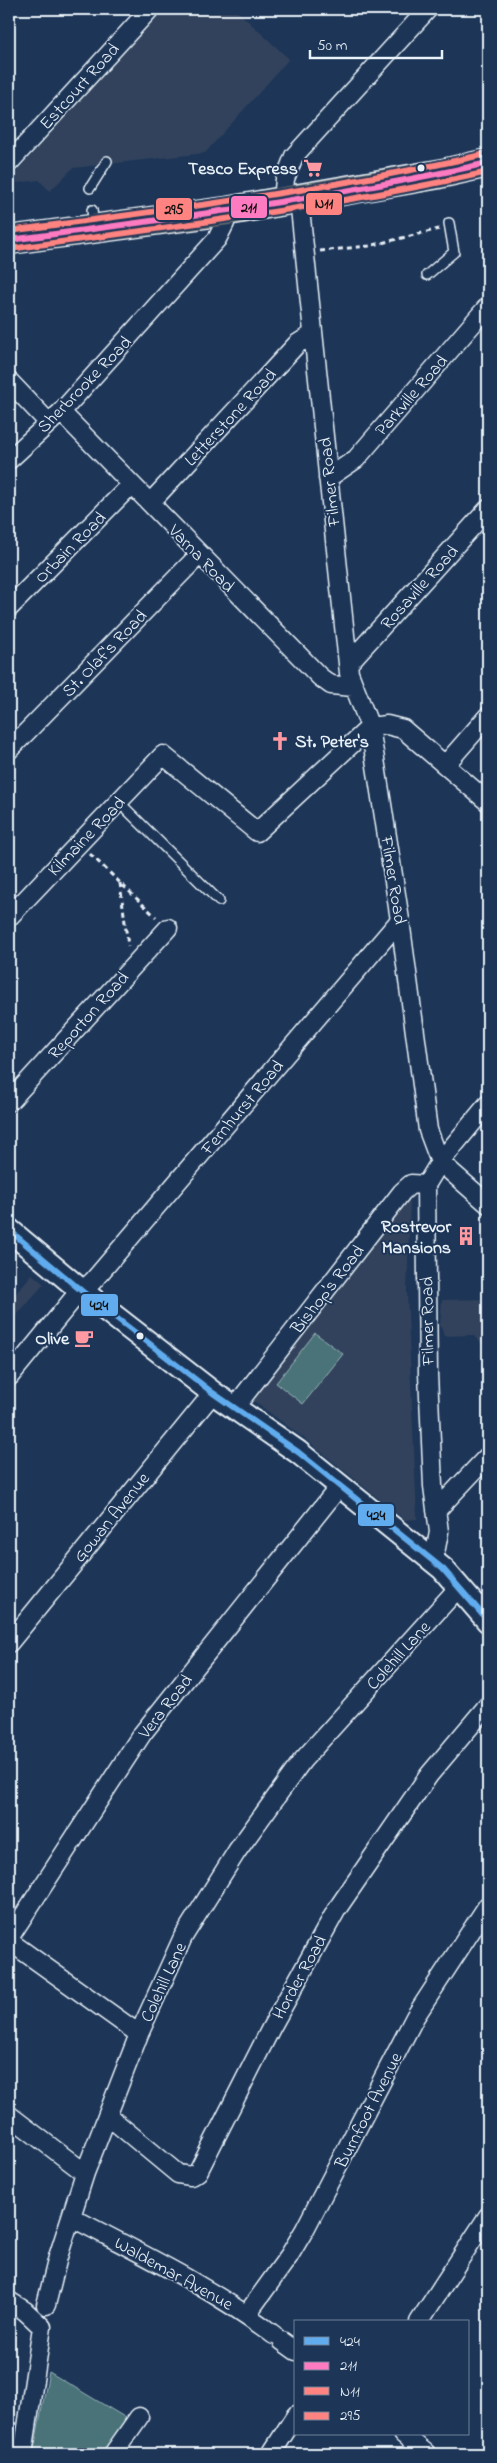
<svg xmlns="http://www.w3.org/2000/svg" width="497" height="2463" viewBox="0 0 497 2463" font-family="'Indie Flower',sans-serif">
	<rect width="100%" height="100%" fill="#1d3557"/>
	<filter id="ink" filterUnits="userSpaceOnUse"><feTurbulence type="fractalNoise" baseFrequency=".02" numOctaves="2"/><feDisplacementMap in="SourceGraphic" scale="10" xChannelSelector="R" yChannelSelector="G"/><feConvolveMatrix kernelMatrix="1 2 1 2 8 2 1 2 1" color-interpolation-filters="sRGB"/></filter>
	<g filter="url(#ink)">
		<path fill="#30435c" d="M161 9H235L289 59 205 153 73 168 50 191 39 180 9 184V180Z
			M404 1200H409L410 1204 407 1291 417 1519 405 1520 305 1439 251 1399Z
			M32 1274 44 1284 9 1324V1302Z
			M484 1299 488 1303V1392H485L484 1346 473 1335 444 1336 440 1325 442 1300Z"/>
		<path fill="#4a7378" stroke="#99b2b8" d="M315 1333 343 1354 303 1404 276 1383Z
			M49 2372 131 2421 106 2454H33Z"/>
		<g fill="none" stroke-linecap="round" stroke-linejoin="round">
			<g stroke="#e8f1f8" stroke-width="12">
				<path id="service" d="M90 188 107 161
					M92 210 94 227
					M427 275 454 252 449 223
					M119 802 219 901
					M477 1607 488 1596"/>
			</g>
			<g stroke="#e8f1f8" stroke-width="21">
				<path id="minor" d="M9 163 150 9
					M299 199 349 673 370 727 400 920 428 1130 440 1162 488 1204
					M283 201 285 179 294 156 428 9
					M9 381 48 422
					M61 412 320 677 331 685 353 687
					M9 460 61 412 217 239 225 223 227 211
					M328 478 356 459 488 306
					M150 503 297 344 313 334
					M9 608 131 485
					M348 664 488 509
					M9 750 199 555
					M446 764 488 716
					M9 917 163 755 257 832 370 727 387 725 403 729 488 802
					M9 1102 168 928
					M9 1377 73 1299 93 1281 400 920
					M235 1407 402 1192 411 1184 426 1185
					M436 1511 488 1456
					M428 1558 436 1548 439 1532 433 1486 428 1374 426 1185 440 1162 488 1104
					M9 1643 213 1393
					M9 1938 142 1734 339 1487
					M9 1941 139 2034
					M9 2115 85 2173
					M108 2116 178 2174 191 2176 198 2172 271 2028 337 1909 429 1775 488 1705
					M71 2217C141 2254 211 2287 274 2335
					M9 2301 25 2311 42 2327 23 2454
					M46 2305 58 2257 85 2173 139 2034 183 1937 237 1851 302 1761 459 1587
					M247 2314 289 2256 305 2229 415 2017 488 1905
					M419 2322 488 2216
					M282 2341 296 2351
					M403 2434 427 2454
					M113 2454 139 2417
					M271 2454 296 2415"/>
			</g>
			<g stroke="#e8f1f8" stroke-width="26">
				<path id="tertiary" d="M9 1230 83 1292 213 1393 298 1452 443 1569 488 1621"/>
			</g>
			<g stroke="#e8f1f8" stroke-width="31">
				<path id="primary" d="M9 240 227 211 439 174 488 163"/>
			</g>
			<path stroke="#e8f1f8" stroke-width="3" stroke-dasharray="5 4" stroke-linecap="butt" d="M320 251 369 246 439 229
				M9 298 13 303
				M90 854 156 917
				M120 883 128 946"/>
			<use href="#service" stroke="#1d3557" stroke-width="9"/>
			<use href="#minor" stroke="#1d3557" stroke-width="18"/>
			<use href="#tertiary" stroke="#1d3557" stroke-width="22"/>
			<use href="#primary" stroke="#6b7074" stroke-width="28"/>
			<g stroke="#1d3557" stroke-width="10">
				<path id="bus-1" d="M9 1230 83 1292 213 1393 298 1452 443 1569 488 1621"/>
			</g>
			<g stroke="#1d3557" stroke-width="10">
				<path id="bus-2" d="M9 240C169 219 330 198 488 163"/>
			</g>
			<g stroke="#1d3557" stroke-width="10">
				<path id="bus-3" d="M10 249C170 227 331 207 488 172"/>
			</g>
			<g stroke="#1d3557" stroke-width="10">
				<path id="bus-4" d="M9 231C168 210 329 190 486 154"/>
			</g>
			<use href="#bus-1" stroke="#60acee" stroke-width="6"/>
			<use href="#bus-2" stroke="#fe7ac1" stroke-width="6"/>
			<use href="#bus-3" stroke="#ff8380" stroke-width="6"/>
			<use href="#bus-4" stroke="#ff8380" stroke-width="6"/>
		</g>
	</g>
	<defs>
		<g id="supermarket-bare" transform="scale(1.5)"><path d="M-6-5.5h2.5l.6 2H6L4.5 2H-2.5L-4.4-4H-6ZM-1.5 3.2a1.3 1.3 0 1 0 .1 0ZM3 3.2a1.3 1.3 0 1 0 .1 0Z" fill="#ff9aa2" stroke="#1d3557" stroke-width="2.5" paint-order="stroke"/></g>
		<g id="church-bare" transform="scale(1.5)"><path d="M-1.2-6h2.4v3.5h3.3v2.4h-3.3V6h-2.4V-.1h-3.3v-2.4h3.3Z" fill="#ff9aa2" stroke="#1d3557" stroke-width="2.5" paint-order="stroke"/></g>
		<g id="building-bare" transform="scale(1.5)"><path d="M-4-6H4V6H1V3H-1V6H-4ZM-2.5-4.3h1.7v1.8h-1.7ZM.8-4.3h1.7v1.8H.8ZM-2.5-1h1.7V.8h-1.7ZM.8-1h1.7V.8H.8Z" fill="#ff9aa2" stroke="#1d3557" stroke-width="2.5" paint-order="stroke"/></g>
		<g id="cafe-bare" transform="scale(1.5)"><path d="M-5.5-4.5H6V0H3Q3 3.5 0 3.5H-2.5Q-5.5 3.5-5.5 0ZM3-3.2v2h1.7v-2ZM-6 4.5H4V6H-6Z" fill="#ff9aa2" stroke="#1d3557" stroke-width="2.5" paint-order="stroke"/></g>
	</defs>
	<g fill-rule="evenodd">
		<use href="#supermarket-bare" x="313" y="168"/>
		<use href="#church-bare" x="280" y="741"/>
		<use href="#building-bare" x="466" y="1236"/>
		<use href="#cafe-bare" x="84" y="1338"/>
	</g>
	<g fill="#e8f1f8" stroke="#1d3557" stroke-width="2">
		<circle cx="421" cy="168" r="4.5"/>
		<circle cx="140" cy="1336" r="4.5"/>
	</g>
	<g text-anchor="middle" stroke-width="4" stroke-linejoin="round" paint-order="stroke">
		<g font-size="18" fill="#e8f1f8" stroke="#1d3557">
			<text transform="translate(79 86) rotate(-48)" y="6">Estcourt Road</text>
			<text transform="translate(84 384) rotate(-46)" y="6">Sherbrooke Road</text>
			<text transform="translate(411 395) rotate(-49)" y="6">Parkville Road</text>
			<text transform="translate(230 417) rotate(-47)" y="6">Letterstone Road</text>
			<text transform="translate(329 482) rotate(-96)" y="6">Filmer Road</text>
			<text transform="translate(70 547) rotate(-45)" y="6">Orbain Road</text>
			<text transform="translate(202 558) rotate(46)" y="6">Varna Road</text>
			<text transform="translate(419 587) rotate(-48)" y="6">Rosaville Road</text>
			<text transform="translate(104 653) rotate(-46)" y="6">St. Olaf's Road</text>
			<text transform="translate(86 836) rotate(-46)" y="6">Kilmaine Road</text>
			<text transform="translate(394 880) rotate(81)" y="6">Filmer Road</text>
			<text transform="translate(88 1015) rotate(-48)" y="6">Reporton Road</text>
			<text transform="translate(242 1107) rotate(-50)" y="6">Fernhurst Road</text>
			<text transform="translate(327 1289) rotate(-52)" y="6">Bishop's Road</text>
			<text transform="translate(427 1321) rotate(-91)" y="6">Filmer Road</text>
			<text transform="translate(111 1517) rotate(-51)" y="6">Gowan Avenue</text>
			<text transform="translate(398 1655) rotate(-48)" y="6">Colehill Lane</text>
			<text transform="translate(165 1706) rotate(-52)" y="6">Vera Road</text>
			<text transform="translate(299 1977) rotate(-61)" y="6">Horder Road</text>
			<text transform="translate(163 1982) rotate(-65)" y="6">Colehill Lane</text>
			<text transform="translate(368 2110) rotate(-63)" y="6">Burnfoot Avenue</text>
			<text transform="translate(174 2273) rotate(29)" y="6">Waldemar Avenue</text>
		</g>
		<g font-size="18" font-weight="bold" fill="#e8f1f8" stroke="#1d3557" text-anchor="end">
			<text x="298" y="174">Tesco Express</text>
			<text x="295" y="747" text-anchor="start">St. Peter's</text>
			<text x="451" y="1232">Rostrevor<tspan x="451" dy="21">Mansions</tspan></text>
			<text x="69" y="1344">Olive</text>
		</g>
	</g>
	<g stroke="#1d3557" stroke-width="2">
		<rect x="305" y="192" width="38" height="24" rx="5" fill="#ff8380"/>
		<rect x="230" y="195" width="38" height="24" rx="5" fill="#fe7ac1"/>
		<rect x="155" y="197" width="38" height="24" rx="5" fill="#ff8380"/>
		<rect x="80" y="1293" width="39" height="24" rx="5" fill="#60acee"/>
		<rect x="357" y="1503" width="38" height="24" rx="5" fill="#60acee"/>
	</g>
	<g font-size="14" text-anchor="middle" font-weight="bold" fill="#111">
		<text x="324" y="208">N11</text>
		<text x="249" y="212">211</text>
		<text x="174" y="214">295</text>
		<text x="99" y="1310">424</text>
		<text x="376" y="1520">424</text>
	</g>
	<rect width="497" height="2463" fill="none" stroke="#1d3557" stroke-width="30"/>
	<rect x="15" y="15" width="467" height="2433" fill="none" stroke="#e8f1f8" stroke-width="2" filter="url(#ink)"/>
	<rect x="294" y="2320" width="175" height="115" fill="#1d3557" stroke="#6e8097"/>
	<rect x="304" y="2337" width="25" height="8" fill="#60acee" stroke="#6e8097"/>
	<text x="340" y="2346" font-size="15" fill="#e8f1f8">424</text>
	<rect x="304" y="2362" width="25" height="8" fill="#fe7ac1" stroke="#6e8097"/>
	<text x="340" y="2370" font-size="15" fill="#e8f1f8">211</text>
	<rect x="304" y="2387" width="25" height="8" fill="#ff8380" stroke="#6e8097"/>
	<text x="340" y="2396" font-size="15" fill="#e8f1f8">N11</text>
	<rect x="304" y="2412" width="25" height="8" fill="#ff8380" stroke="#6e8097"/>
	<text x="340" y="2420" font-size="15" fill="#e8f1f8">295</text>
	<path d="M310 50v8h132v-8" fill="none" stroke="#e8f1f8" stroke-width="2.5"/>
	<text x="317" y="50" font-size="15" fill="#e8f1f8" stroke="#1d3557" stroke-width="4" paint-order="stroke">50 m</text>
</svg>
